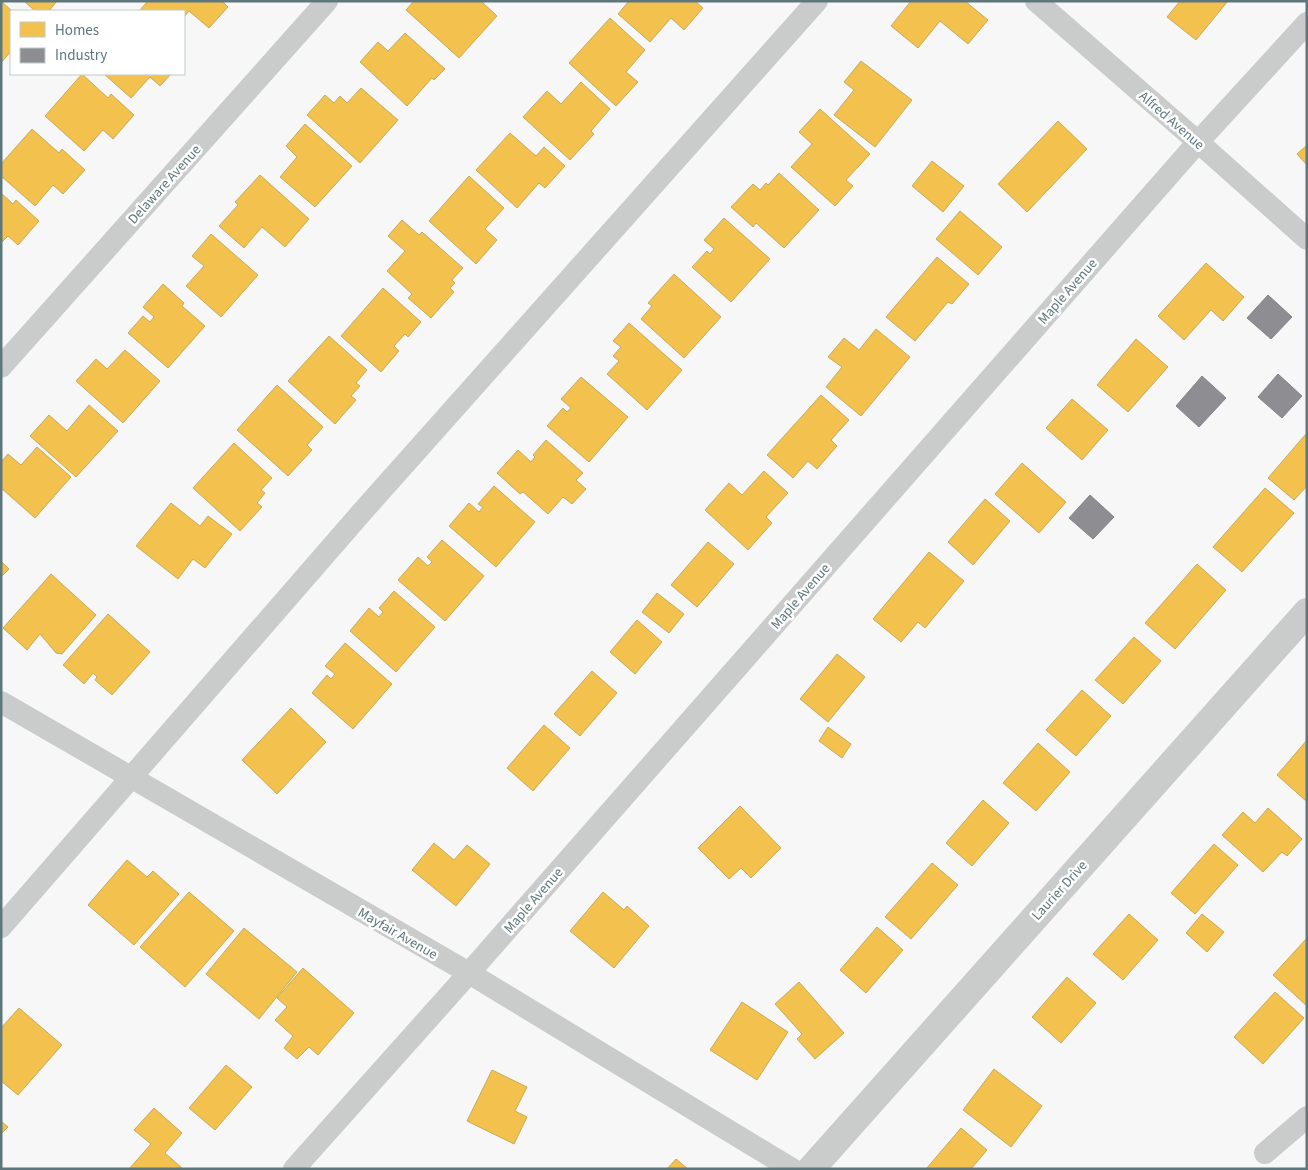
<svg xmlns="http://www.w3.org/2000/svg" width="1308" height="1170" viewBox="0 0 1308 1170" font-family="'Source Sans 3',sans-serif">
	<rect width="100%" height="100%" fill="#f7f7f7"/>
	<path fill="#f2c14e" stroke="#c6ab5c" d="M1 1 12 11 11 51 1 63Z
		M24 1H57L49 11H35Z
		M148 1H222L228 7 209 28 189 11 184 17V11H139Z
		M414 1H481L497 16 459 58 406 10Z
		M629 1H695L703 8 684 30 671 18 650 42 618 14Z
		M911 1H965L988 20 968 44 940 21 918 48 891 26Z
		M1180 1H1228L1196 40 1167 17Z
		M610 18 645 50 626 72 638 82 616 106 569 63Z
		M405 33 445 69 434 80 432 78 407 106 360 62 378 42 388 51Z
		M861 61 912 100 875 147 834 115 854 90 844 82Z
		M82 74 108 98 111 94 134 115 113 139 103 130 84 151 45 116Z
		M104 74H171L160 86 150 77 131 98Z
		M581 82 610 109 591 131 594 134 570 160 523 117 547 91 561 104Z
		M361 88 398 120 360 163 307 115 325 95 334 103 340 96 347 103Z
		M820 109 870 154 846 180 853 186 835 206 791 167 812 144 799 132Z
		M1058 121 1087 149 1027 212 998 184Z
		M305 124 352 166 315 207 280 177 297 157 286 146Z
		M32 129 59 153 62 149 85 170 63 194 53 185 35 206 1 176V164Z
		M510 133 536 156 544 147 565 166 545 188 539 183 517 208 476 170Z
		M1307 145V165L1297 154Z
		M932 161 964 186 943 212 912 186Z
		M779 173 819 210 784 248 756 223 753 227 731 207 753 184 760 190 766 183 768 185Z
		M260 175 309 219 285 247 262 227 244 248 219 226 238 205 235 202Z
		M469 176 504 208 485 229 497 240 476 264 429 221Z
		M1 193 13 204 16 200 39 221 18 245 8 236 1 243Z
		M960 211 1002 247 978 275 936 239Z
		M724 218 770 259 731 302 692 267 707 251 710 254 714 249 704 240Z
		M402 220 419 235 422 232 463 268 452 280 455 283 450 288 454 292 431 318 408 298 412 294 387 271 405 251 388 236Z
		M211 234 258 275 221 317 186 286 204 266 192 256Z
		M937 257 969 284 952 304 948 302 915 341 886 317Z
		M1206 263 1244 297 1223 321 1211 310 1184 340 1158 316Z
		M674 274 721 317 684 358 641 319 652 306 648 303Z
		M163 284 184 303 182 306 205 326 168 368 128 333 143 316 150 322 154 317 143 307Z
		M383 288 421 322 408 337 405 334 394 346 399 351 381 372 341 336Z
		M629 323 682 370 647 410 607 374 619 361 613 356 621 347 613 341Z
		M876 329 910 357 861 416 826 387 842 367 828 357 844 338 859 350Z
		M329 336 367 370 356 383 360 386 351 396 356 400 335 424 288 381Z
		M1136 339 1168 367 1128 412 1097 385Z
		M125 350 160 381 123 423 76 381 96 359 107 369Z
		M581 377 628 417 589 462 547 426 563 408 567 412 571 408 561 399Z
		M277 385 323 427 307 445 312 450 288 476 237 430Z
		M821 395 849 420 831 440 837 446 817 469 808 461 793 478 767 455Z
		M1072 399 1108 430 1082 460 1046 428Z
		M89 405 118 431 76 477 30 436 49 415 67 431Z
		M1305 435 1307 436V486L1294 500 1268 478Z
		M546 440 583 473 576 480 586 489 572 504 563 497 548 514 523 492 520 494 497 473 518 450 531 462 535 457 533 455Z
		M234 443 272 478 261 490 265 493 257 503 262 507 240 531 193 488Z
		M37 447 71 477 35 518 1 488V462L8 454 21 465Z
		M1022 463 1066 502 1039 533 995 494Z
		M764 471 788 493 766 517 772 523 748 550 705 510 729 483 742 495Z
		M494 486 535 522 496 567 449 526 469 503 479 512 483 507 478 504Z
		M1265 488 1294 513 1242 572 1213 547Z
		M985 499 1010 521 973 565 948 542Z
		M171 503 200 526 208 516 232 534 205 568 193 559 178 579 136 546Z
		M442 540 484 576 445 621 398 580 418 557 428 566 432 562 427 557Z
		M708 542 734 564 697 607 671 585Z
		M929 552 964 581 925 628 918 622 901 642 873 619Z
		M1 561 9 569 1 577Z
		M1197 564 1226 590 1175 649 1145 623Z
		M51 574 96 615 62 654 56 653 40 634 27 650 3 628Z
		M394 591 435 627 396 672 350 631 369 608 379 617 383 612 379 608Z
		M657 593 684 614 669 633 642 612Z
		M108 614 150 652 112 695 95 680 97 677 93 673 84 684 63 665Z
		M637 620 662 642 635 674 610 652Z
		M1134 637 1161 661 1123 704 1095 680Z
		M345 643 392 684 353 729 312 693 327 675 331 679 335 674 325 666Z
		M837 654 865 677 828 722 800 699Z
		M592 671 617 693 580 736 554 714Z
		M1082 690 1111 716 1076 756 1046 730Z
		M291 708 326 742 277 794 242 760Z
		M544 725 570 748 533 791 507 768Z
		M828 727 851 744 842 758 819 741Z
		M1307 740V800L1306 801 1277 775Z
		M1038 743 1070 772 1036 811 1003 783Z
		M983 800 1009 823 972 866 946 843Z
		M740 806 781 848 751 878 741 868 729 879 698 848Z
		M1268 808 1302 839 1287 856 1282 852 1263 872 1222 835 1243 812 1255 823Z
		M434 843 454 860 467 845 490 864 456 906 412 870Z
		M1214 844 1238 865 1195 914 1171 893Z
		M127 860 147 877 153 871 179 894 134 945 88 905Z
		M932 863 958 885 911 939 885 917Z
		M189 892 234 931 185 987 140 947Z
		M603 892 624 910 627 906 649 926 614 968 570 931Z
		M1129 914 1158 940 1123 980 1093 954Z
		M1202 914 1224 932 1207 952 1186 933Z
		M877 927 903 950 866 993 840 970Z
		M244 928 297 972 259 1019 206 974Z
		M1307 938V1006L1273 975Z
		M303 968 354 1013 318 1055 309 1047 297 1059 284 1048 293 1036 275 1020 287 1007 277 998Z
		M1067 977 1096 1003 1061 1043 1032 1017Z
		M799 982 844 1033 815 1059 797 1039 802 1034 775 1004Z
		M1275 992 1304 1018 1263 1064 1234 1037Z
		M742 1002 788 1032 757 1080 710 1050Z
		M19 1008 62 1045 18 1095 1 1081V1028Z
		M226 1065 252 1087 215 1130 189 1108Z
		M994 1069 1042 1106 1011 1147 963 1110Z
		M492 1070 527 1087 515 1111 527 1117 514 1144 467 1121Z
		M154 1108 182 1133 165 1153 182 1168 181 1169H129L151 1144 134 1130Z
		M1 1121 8 1127 1 1134Z
		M961 1128 987 1150 971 1169H926Z
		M676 1159 688 1169H667Z"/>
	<path fill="#8d8d92" stroke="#7f868b" d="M1268 295 1292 317 1271 339 1247 318Z
		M1278 374 1302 396 1282 418 1258 397Z
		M1202 376 1226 398 1199 427 1176 406Z
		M1090 495 1114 517 1093 539 1069 518Z"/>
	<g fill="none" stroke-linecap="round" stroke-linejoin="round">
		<path stroke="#cacccc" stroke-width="22" d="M1036 1 1198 142 1307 239
			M1 367 327 1
			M1 702 469 973 792 1169
			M1 927 362 512 817 1
			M1265 1153 1307 1117
			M294 1169 469 973 1198 142 1307 23"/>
		<path stroke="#cacccc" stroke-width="28" d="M811 1169 1307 612"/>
	</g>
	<g text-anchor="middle" stroke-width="5" stroke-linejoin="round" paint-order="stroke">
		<g font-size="14" fill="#5e777c" stroke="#fff">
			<text transform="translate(1172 120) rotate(41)" y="5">Alfred Avenue</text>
			<text transform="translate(164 184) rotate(-48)" y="5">Delaware Avenue</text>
			<text transform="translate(1067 291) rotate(-49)" y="5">Maple Avenue</text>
			<text transform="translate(800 596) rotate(-49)" y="5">Maple Avenue</text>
			<text transform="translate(1059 890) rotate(-48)" y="5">Laurier Drive</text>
			<text transform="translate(533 900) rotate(-49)" y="5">Maple Avenue</text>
			<text transform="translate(398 933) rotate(30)" y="5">Mayfair Avenue</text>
		</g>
	</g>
	<rect width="1308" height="1170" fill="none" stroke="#5e777c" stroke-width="5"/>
	<rect x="10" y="10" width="175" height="65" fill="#ffffff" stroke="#bfc9cb"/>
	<rect x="20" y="22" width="25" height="15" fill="#f2c14e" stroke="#bfc9cb"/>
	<text x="55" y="35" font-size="15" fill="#5e777c">Homes</text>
	<rect x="20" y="48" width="25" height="15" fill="#8d8d92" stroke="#bfc9cb"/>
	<text x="55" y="60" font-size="15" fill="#5e777c">Industry</text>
</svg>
